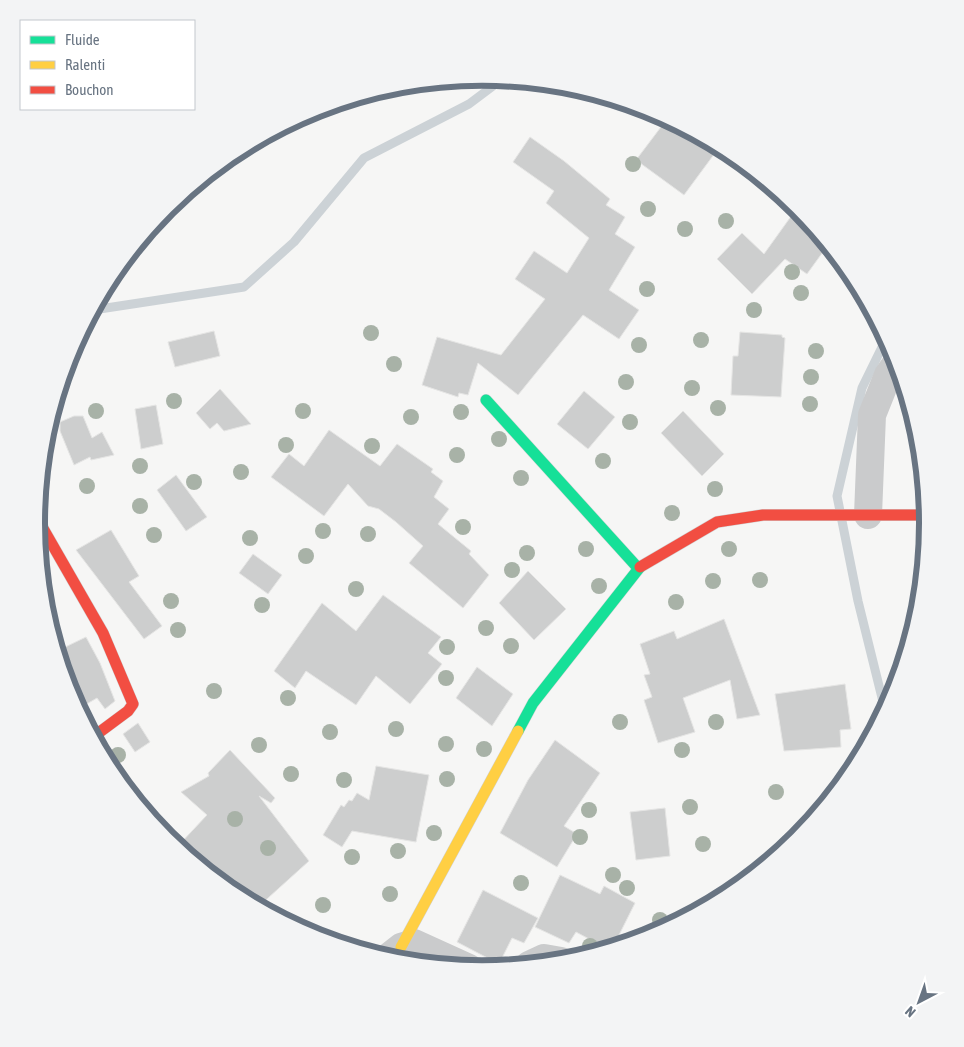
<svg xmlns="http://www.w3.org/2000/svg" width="964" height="1047" viewBox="0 0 964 1047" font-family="'Asap Condensed',sans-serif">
	<rect width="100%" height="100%" fill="#f6f6f5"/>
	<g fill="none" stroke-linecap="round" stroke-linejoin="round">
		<path stroke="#ccd2d6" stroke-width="9" d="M93 310 244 287 294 242 364 158 469 104 501 80
			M885 710 858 601 837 496 862 388 886 339"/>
	</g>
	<path fill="#cdcece" stroke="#e5e5e4" d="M667 119 715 153 684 195 636 160Z
		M530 137 564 161 610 199 606 205 625 217 615 234 635 247 609 290 639 310 619 339 583 315 518 395 478 363 468 395 459 393 458 397 422 385 437 337 501 355 545 299 515 279 534 251 567 273 589 238 546 203 554 191 513 162Z
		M797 208 828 245 807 274 785 259 752 294 717 259 742 233 764 254Z
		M214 331 220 356 175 367 168 342Z
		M740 332 782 335V337L785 338 781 397 731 395 733 356H738Z
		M220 389 251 424 224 431 217 423 210 429 196 413Z
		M584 391 615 417 588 449 557 424Z
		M156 405 163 444 141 449 135 409Z
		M683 411 724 454 702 476 661 433Z
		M74 416H83L92 438 102 432 114 455 91 460 90 457 74 465 60 431V422Z
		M329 430 380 466 397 444 433 469 431 472 443 481 434 497 449 509 438 524 471 551 469 554 489 575 463 608 409 563 423 546 396 522 379 509 368 506 348 484 324 516 271 477 289 454 304 466Z
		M176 475 207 517 186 531 157 490Z
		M111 530 139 576 129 582 162 626 144 639 76 550Z
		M253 554 282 575 268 594 239 573Z
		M528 571 566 609 534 640 499 603Z
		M383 595 441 637 428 653 442 664 410 704 376 676 356 705 306 671 295 688 274 671 322 603 356 631Z
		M724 619 760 715 737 719 730 680 683 698 695 732 658 743 644 700 652 697 644 675 650 674 640 644 674 631 677 639Z
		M86 637 100 663 115 701 105 709 97 698 78 709 70 694 57 651Z
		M477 667 513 694 492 726 456 698Z
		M845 684 851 729 840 730 841 747 784 751 775 694Z
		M138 723 150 742 135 752 123 734Z
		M555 740 600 773 564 826 577 834 557 867 500 833 528 780Z
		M230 750 275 798 271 803 259 796 309 861 258 907 234 894 177 847 207 815 181 792 209 776 208 773Z
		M376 766 429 775 416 842 352 831 342 847 323 835 341 805 344 807 349 800 352 801 357 793 369 800Z
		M665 808 670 856 636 860 630 812Z
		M560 875 600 894 604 886 635 903 613 947 608 949 576 932 569 943 535 927Z
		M483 890 538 918 524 943 512 938 499 964 457 942Z"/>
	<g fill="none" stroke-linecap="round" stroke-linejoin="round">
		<g stroke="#d1d2d3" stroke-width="12">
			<path id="fast" d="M486 400 638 568
				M518 731 533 703 640 567"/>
		</g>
		<g stroke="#d1d2d3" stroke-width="12">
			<path id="slow" d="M401 947 518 731"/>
		</g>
		<g stroke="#d1d2d3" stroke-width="12">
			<path id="jam" d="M37 518 103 633 133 704 128 711 93 737
				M640 567 717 522 763 515H927"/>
		</g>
		<path stroke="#cacbcc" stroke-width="28" d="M868 515 872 415 888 375 897 362
			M387 958 401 947 414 943 469 968
			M529 965 544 958 561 961"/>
		<use href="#fast" stroke="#16e098" stroke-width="11"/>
		<use href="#slow" stroke="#ffcf43" stroke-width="11"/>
		<use href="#jam" stroke="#f24e42" stroke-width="11"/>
	</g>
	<g fill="#a8b2a7">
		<circle cx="633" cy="164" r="8"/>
		<circle cx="648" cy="209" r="8"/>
		<circle cx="726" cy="221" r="8"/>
		<circle cx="685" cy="229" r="8"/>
		<circle cx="792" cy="272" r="8"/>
		<circle cx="647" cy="289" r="8"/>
		<circle cx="801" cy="293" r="8"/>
		<circle cx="754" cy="310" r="8"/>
		<circle cx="371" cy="333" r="8"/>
		<circle cx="701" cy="340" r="8"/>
		<circle cx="639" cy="345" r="8"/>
		<circle cx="816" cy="351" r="8"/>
		<circle cx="394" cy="364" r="8"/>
		<circle cx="811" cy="377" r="8"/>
		<circle cx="626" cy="382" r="8"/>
		<circle cx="692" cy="388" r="8"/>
		<circle cx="174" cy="401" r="8"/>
		<circle cx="810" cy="404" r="8"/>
		<circle cx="718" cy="408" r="8"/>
		<circle cx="96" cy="411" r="8"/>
		<circle cx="303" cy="411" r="8"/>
		<circle cx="461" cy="412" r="8"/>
		<circle cx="411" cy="417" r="8"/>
		<circle cx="630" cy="422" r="8"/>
		<circle cx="499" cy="439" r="8"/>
		<circle cx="286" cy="445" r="8"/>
		<circle cx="372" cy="446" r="8"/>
		<circle cx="457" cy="455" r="8"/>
		<circle cx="603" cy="461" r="8"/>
		<circle cx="140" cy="466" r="8"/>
		<circle cx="241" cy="472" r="8"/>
		<circle cx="521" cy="478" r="8"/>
		<circle cx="194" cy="482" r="8"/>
		<circle cx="87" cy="486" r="8"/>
		<circle cx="715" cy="489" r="8"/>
		<circle cx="140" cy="506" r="8"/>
		<circle cx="672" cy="513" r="8"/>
		<circle cx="463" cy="527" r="8"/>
		<circle cx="323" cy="531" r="8"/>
		<circle cx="368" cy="534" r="8"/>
		<circle cx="154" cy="535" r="8"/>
		<circle cx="250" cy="538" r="8"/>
		<circle cx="586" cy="549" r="8"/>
		<circle cx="729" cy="549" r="8"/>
		<circle cx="527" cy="553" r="8"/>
		<circle cx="306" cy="556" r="8"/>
		<circle cx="512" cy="570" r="8"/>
		<circle cx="760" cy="580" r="8"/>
		<circle cx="713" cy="581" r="8"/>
		<circle cx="599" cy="586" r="8"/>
		<circle cx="356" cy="589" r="8"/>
		<circle cx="171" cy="601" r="8"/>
		<circle cx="676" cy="602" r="8"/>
		<circle cx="262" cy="605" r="8"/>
		<circle cx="486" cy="628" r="8"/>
		<circle cx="178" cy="630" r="8"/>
		<circle cx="511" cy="646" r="8"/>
		<circle cx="447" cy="647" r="8"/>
		<circle cx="446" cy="678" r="8"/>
		<circle cx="214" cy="691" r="8"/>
		<circle cx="288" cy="698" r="8"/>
		<circle cx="620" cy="722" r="8"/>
		<circle cx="716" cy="722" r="8"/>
		<circle cx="396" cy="729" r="8"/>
		<circle cx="330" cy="732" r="8"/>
		<circle cx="446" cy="744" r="8"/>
		<circle cx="259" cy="745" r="8"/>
		<circle cx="484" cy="749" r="8"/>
		<circle cx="682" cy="750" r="8"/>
		<circle cx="118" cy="755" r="8"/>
		<circle cx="291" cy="774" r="8"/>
		<circle cx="447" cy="779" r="8"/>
		<circle cx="344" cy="780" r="8"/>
		<circle cx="776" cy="792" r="8"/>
		<circle cx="690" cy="807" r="8"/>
		<circle cx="589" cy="810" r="8"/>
		<circle cx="235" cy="819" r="8"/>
		<circle cx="434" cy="833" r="8"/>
		<circle cx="580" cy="837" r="8"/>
		<circle cx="703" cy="844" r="8"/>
		<circle cx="268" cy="848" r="8"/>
		<circle cx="398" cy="851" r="8"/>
		<circle cx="352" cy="857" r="8"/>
		<circle cx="613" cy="875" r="8"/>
		<circle cx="521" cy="883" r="8"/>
		<circle cx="627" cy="888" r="8"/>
		<circle cx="390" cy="894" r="8"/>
		<circle cx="323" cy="905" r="8"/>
		<circle cx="660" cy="920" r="8"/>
		<circle cx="590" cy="946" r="8"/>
	</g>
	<path d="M0 0H964V1047H0ZM45 523a437 437 0 1 1 874 0a437 437 0 1 1-874 0Z" fill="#f3f4f5" fill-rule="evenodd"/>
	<path fill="none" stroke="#687482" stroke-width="6" d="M45 523a437 437 0 1 1 874 0a437 437 0 1 1-874 0Z"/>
	<rect x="20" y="20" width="175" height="90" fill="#ffffff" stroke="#c3c7cd"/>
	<rect x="30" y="36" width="25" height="8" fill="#16e098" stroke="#c3c7cd"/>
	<text x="65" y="45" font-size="15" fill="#687482">Fluide</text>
	<rect x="30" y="61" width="25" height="8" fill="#ffcf43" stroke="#c3c7cd"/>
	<text x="65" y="70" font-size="15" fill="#687482">Ralenti</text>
	<rect x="30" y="86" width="25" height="8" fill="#f24e42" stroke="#c3c7cd"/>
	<text x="65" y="95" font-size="15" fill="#687482">Bouchon</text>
	<g transform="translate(919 1002) rotate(221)" stroke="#ffffff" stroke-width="4" paint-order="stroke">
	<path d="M0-4L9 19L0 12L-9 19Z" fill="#687482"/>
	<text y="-8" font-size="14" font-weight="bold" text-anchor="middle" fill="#687482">N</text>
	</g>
</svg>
